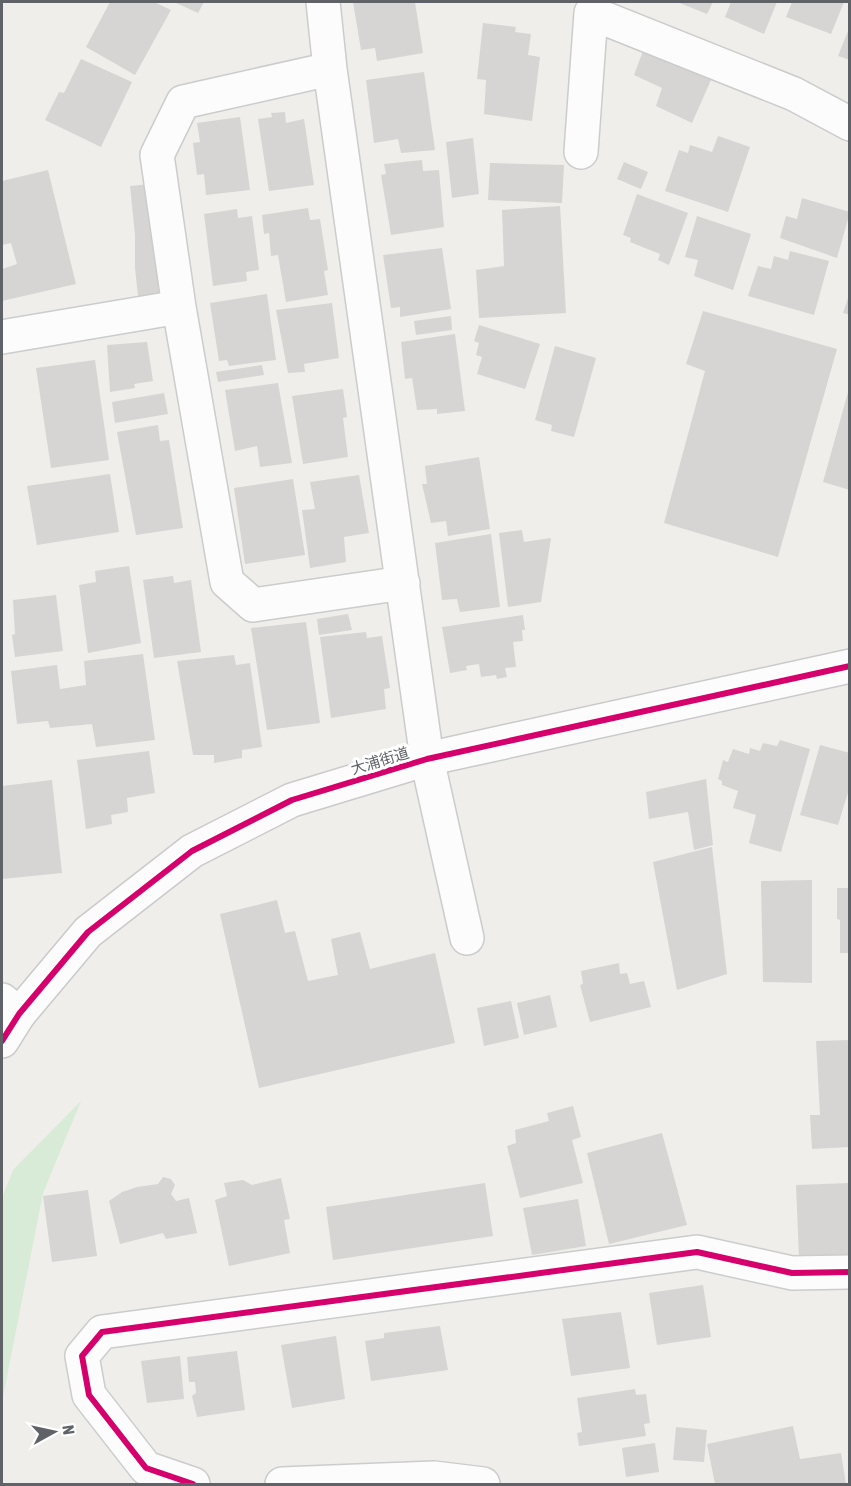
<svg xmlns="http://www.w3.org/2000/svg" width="851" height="1486" viewBox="0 0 851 1486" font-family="'Asap Condensed','Noto Sans JP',sans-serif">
	<rect width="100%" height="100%" fill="#efeeea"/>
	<path fill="#d8ebd6" d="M81 1101 43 1193 2 1402V1198L13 1170Z"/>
	<path fill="#d6d5d3" d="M110 2H154L171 10 135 75 86 47Z
		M174 2H204L198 13Z
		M353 2H415L423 53 377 61 375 48 361 50Z
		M677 2H713L707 14Z
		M731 2H777L764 34 725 17Z
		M792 2H844L831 34 786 17Z
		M483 23 516 27 515 32 531 34 528 55 540 57 532 121 484 114 486 80 477 79Z
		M850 26V60L838 56Z
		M643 51 711 80 692 123 656 106 662 88 634 75Z
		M81 59 132 82 101 147 45 120 59 92 64 93Z
		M424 72 435 150 401 153 398 139 374 143 366 80Z
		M285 112 286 123 304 119 314 185 269 191 258 119 272 117 271 113Z
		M240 117 250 190 206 195 204 174 197 175 193 143 200 142 197 123Z
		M718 136 750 147 728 212 665 191 679 150 688 153 690 145 712 152Z
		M473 138 479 194 452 198 446 142Z
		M422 160 423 171 439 170 444 227 391 235 381 175 386 174 384 164Z
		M624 162 648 172 641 189 617 179Z
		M490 163 564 165 562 203 488 200Z
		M48 170 76 284 2 301V269L17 264 11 243 2 245V181Z
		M151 184 161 300 139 305 135 268V235L130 186Z
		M637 194 688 213 669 265 658 260 660 254 630 242 631 238 623 235Z
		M802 198 850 212 837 258 780 238 786 216 797 219Z
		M560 206 566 313 479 318 476 270 504 266 502 210Z
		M308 208 310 220 320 219 328 270 324 271 328 295 286 302 278 255 271 256 269 233 264 234 262 215Z
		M237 209 238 218 252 216 259 270 246 272 247 281 213 286 204 214Z
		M697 216 751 234 733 290 694 276 698 260 685 257Z
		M442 248 451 309 400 317V307L391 308 383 255Z
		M790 251 829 261 814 315 748 296 758 266 771 269 774 256 788 260Z
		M850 292V315L843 313Z
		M267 294 276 360 229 366 227 360 219 361 210 303Z
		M332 303 339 358 304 364 305 372 288 373 276 310Z
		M703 311 837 349 778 557 664 523 705 371 686 364Z
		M451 316 452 330 416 335 414 321Z
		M479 325 540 344 525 389 477 374 482 357 476 355 479 343 474 341Z
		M455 334 465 411 437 414V409L417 410 412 378 405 379 401 342Z
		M147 342 153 381 134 384 135 388 110 392 107 345Z
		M555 346 596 358 574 437 551 431 552 425 535 420Z
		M95 360 109 460 51 468 36 368Z
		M262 365 264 375 218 382 216 372Z
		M278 383 292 463 260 467 257 446 235 451 225 390Z
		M850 385V490L823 482Z
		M343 389 347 417 343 418 348 457 303 464 292 396Z
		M164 393 168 414 115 423 112 402Z
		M158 425 160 441 169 440 183 528 136 535 117 432Z
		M479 457 490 529 448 536 446 521 431 523 422 484H427L425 466Z
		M110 474 119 532 37 545 27 486Z
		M359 475 369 533 344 537 346 562 310 568 302 510 315 509 310 482Z
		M293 479 305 555 245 564 234 488Z
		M522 530 524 542 551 538 541 602 508 607 499 533Z
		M491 534 500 607 460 612 457 599 442 600 435 543Z
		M129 566 141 643 88 653 79 585 96 582 95 571Z
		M173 576 174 583 191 580 201 652 154 658 143 580Z
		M56 595 63 651 15 657 12 635 15 634 13 600Z
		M348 614 352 630 319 635 317 619Z
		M523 615 525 630H522L523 641 513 642 516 667 505 668 507 677 497 679 496 675 481 677 479 664 466 666 467 670 450 673 442 627Z
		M306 622 320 723 267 730 251 628Z
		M366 632 367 638 382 636 390 688 384 689 386 709 331 718 320 637Z
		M143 654 155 740 96 747 92 724 50 728 48 721 17 724 11 671 57 665 60 689 86 685 84 661Z
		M234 655 236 665 250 663 262 747 242 750V758L214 763V755H193L177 661Z
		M780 740 810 749 781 852 749 843 756 815 733 808 738 791 722 785V781L718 779 723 760 728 762 733 749 749 754 750 748 760 751 763 743 777 746Z
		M820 745 850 753V786L838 825 800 815Z
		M149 751 155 793 127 798 128 812 111 815 112 824 86 829 77 760Z
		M706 779 713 845 694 850 688 812 649 819 646 792Z
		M52 780 62 873 2 879V786Z
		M712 847 727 974 677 990 653 862Z
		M812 880V983L763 982 761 881Z
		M837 888H850V953H840V920L837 919Z
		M277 900 285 933 295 931 308 981 338 975 331 939 360 932 370 969 435 953 455 1043 259 1088 220 914Z
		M619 963 620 974 627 973 630 984 644 981 651 1007 590 1022 580 985 583 984 581 971Z
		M550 995 557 1027 524 1035 517 1003Z
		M511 1001 519 1038 484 1046 477 1008Z
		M850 1040V1147L812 1149 810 1115H820L816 1041Z
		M573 1106 581 1137 572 1140 583 1183 520 1198 507 1146 516 1143 515 1130 549 1121 547 1113Z
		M662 1133 687 1225 609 1244 587 1153Z
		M163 1177 171 1179 175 1185 171 1194 176 1201 189 1198 197 1233 166 1239 163 1233 120 1244 109 1201 122 1192 137 1187 158 1184Z
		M281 1178 290 1219 284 1220 290 1253 229 1266 215 1200 227 1196 224 1183 243 1180 252 1185Z
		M485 1183 493 1236 333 1260 326 1207Z
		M850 1183V1254L799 1257 796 1185Z
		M88 1190 97 1256 52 1262 43 1196Z
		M578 1199 586 1246 532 1255 523 1208Z
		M703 1285 711 1337 657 1345 649 1293Z
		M621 1312 630 1368 571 1376 562 1319Z
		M440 1326 448 1370 371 1381 365 1341 384 1338V1333Z
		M336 1336 345 1399 292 1408 281 1345Z
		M237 1351 245 1410 197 1417 192 1396 196 1393 195 1382H189L187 1357Z
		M180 1356 184 1399 147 1403 141 1361Z
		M635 1389 636 1395 646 1394 650 1423 644 1424 646 1436 579 1446 577 1433 582 1432 577 1398Z
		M793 1426 800 1459 841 1453 846 1484H715L707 1444Z
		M676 1427 707 1430 704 1462 673 1460Z
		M655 1443 659 1472 626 1477 622 1448Z"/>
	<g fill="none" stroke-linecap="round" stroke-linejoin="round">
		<g stroke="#cbcccc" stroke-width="36">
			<path id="street" d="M330 69 427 759 467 938
				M581 152 591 13 794 94 850 124
				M179 307 157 155 183 102 330 69 323 2
				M2 337 179 307 227 582 253 605 403 583
				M2 1000 19 1014
				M193 1484 146 1468 89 1395 82 1356 102 1332 697 1252 792 1273 850 1272
				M282 1484 434 1478 483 1484"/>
		</g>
		<g stroke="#cacacb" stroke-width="36">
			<path id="secondary" d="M2 1041 19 1014 88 932 192 851 292 800 427 759 850 666"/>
		</g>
		<use href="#street" stroke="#fdfcfc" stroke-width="33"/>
		<use href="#secondary" stroke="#fdfcfc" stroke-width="33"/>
		<g stroke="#fff" stroke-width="10">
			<path id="cycleway" d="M2 1041 19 1014 88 932 192 851 292 800 427 759 850 666
				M193 1484 146 1468 89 1395 82 1356 102 1332 697 1252 792 1273 850 1272"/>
		</g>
		<use href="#cycleway" stroke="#d6006c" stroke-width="6"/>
	</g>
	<g text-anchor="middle" stroke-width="6" stroke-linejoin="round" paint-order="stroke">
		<g font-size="15" fill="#5f6368" stroke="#fff">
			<text transform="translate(380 761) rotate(-17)" y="5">大浦街道</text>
		</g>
	</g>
	<rect width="851" height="1486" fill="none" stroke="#5f6368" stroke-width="6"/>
	<g transform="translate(54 1432) rotate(82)" stroke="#ffffff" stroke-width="4.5" paint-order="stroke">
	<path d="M0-4.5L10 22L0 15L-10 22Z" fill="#5f6368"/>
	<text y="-9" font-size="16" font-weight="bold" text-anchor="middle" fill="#5f6368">N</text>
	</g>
</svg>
